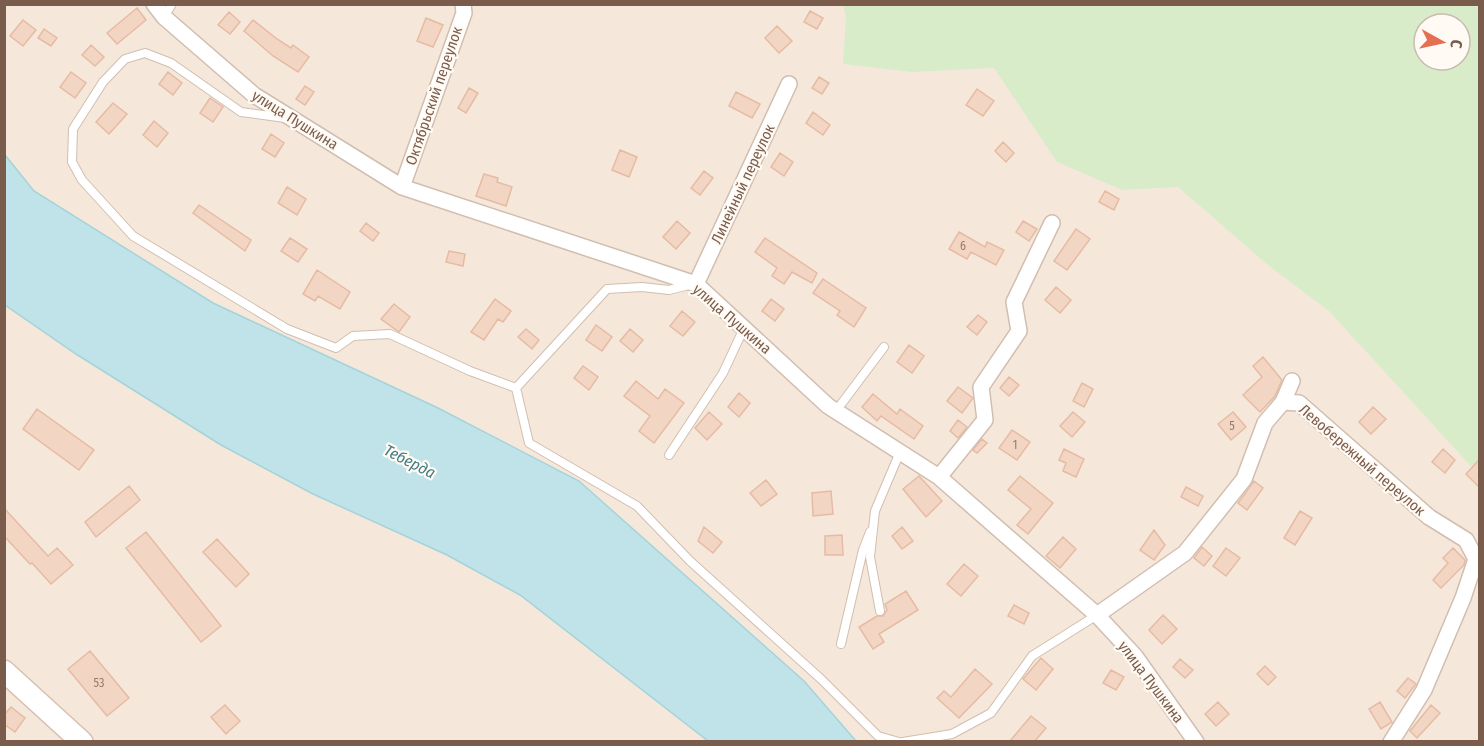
<svg xmlns="http://www.w3.org/2000/svg" width="1484" height="746" viewBox="0 0 1484 746" font-family="'Fira Sans Condensed',sans-serif">
	<rect width="100%" height="100%" fill="#fdf6ec"/>
	<path fill="#f5e8da" d="M4 5H1012L1479 253V741H5Z"/>
	<path fill="#d8ecc9" fill-rule="evenodd" d="M843 5H1479V475L1329 311 1268 265 1178 187 1122 190 1057 162 994 68 912 72 843 64 846 16ZM1424 24H1460V60H1424Z"/>
	<path fill="#bfe3e8" stroke="#a5d3da" stroke-width="1.5" d="M5 155 34 191 213 303 438 408 579 481 804 681 856 741H708L520 595 447 555 313 494 221 445 76 354 5 305Z"/>
	<path fill="#f3d5c3" stroke="#e6bba3" stroke-width="1.5" d="M137 8 146 20 117 44 107 33Z
		M810 11 823 18 817 29 804 22Z
		M229 12 240 22 230 34 218 25Z
		M426 18 443 25 433 47 417 41Z
		M23 20 36 30 23 46 10 36Z
		M253 20 277 39 291 48 293 45 309 57 298 72 273 56 244 31Z
		M777 26 792 41 779 53 765 38Z
		M44 29 57 38 51 46 38 38Z
		M91 45 104 57 95 66 82 55Z
		M71 72 86 83 75 98 60 87Z
		M168 72 182 83 173 95 159 84Z
		M819 77 829 83 822 94 812 88Z
		M305 86 314 92 305 105 296 99Z
		M469 88 478 93 466 113 458 108Z
		M977 89 994 101 983 116 966 105Z
		M736 92 760 104 752 118 729 106Z
		M210 98 223 107 213 122 200 113Z
		M113 103 127 114 109 134 96 122Z
		M813 112 830 125 823 135 806 123Z
		M154 121 168 133 157 147 143 135Z
		M271 134 284 143 275 157 262 149Z
		M1003 142 1014 153 1006 162 995 151Z
		M620 150 637 157 629 177 612 170Z
		M780 153 793 162 784 176 771 167Z
		M704 171 713 178 700 195 691 188Z
		M484 174 498 178 497 182 512 187 506 206 476 196Z
		M287 187 306 199 297 215 278 203Z
		M1105 191 1119 199 1114 210 1099 202Z
		M199 205 251 240 245 251 193 213Z
		M677 221 690 233 676 249 663 237Z
		M1023 221 1037 229 1029 241 1016 232Z
		M366 223 379 233 373 241 360 231Z
		M1076 229 1090 239 1067 270 1054 261Z
		M959 232 985 247 987 242 1004 250 996 265 971 252 967 259 949 249Z
		M290 238 307 249 298 262 281 251Z
		M765 238 817 273 812 283 792 272 784 284 772 276 777 268 755 252Z
		M449 251 465 254 463 266 446 262Z
		M317 270 350 292 340 309 318 296 315 301 303 294Z
		M823 279 866 308 854 327 837 315 840 311 813 293Z
		M1056 287 1071 300 1060 313 1045 300Z
		M495 299 511 311 503 322 498 319 484 340 471 332Z
		M771 299 784 309 775 321 762 311Z
		M394 304 410 317 399 332 381 319Z
		M682 311 695 322 683 336 670 326Z
		M978 315 987 322 977 335 967 327Z
		M596 325 612 337 602 351 586 340Z
		M526 329 539 340 532 349 518 337Z
		M630 329 643 340 633 352 620 341Z
		M909 345 924 356 912 373 897 362Z
		M1263 357 1282 380 1275 396 1260 412 1243 395 1262 377 1253 366Z
		M583 366 598 377 589 390 574 378Z
		M1009 377 1019 385 1009 396 1000 388Z
		M636 381 658 399 665 389 684 403 654 443 639 431 650 416 624 396Z
		M1082 383 1093 389 1084 407 1073 401Z
		M958 387 973 398 962 413 947 401Z
		M739 393 750 403 739 417 728 407Z
		M873 394 897 414 900 409 923 426 914 439 881 416 877 421 862 407Z
		M1373 407 1386 419 1371 434 1359 422Z
		M37 409 94 450 79 470 23 429Z
		M709 412 722 424 707 440 695 428Z
		M1073 412 1085 422 1072 437 1060 426Z
		M1233 412 1246 427 1231 440 1218 424Z
		M958 420 967 427 958 438 950 431Z
		M1012 430 1030 442 1017 460 999 448Z
		M982 439 987 443 977 453 973 450Z
		M1064 449 1084 459 1076 477 1063 471 1066 463 1059 460Z
		M1443 449 1455 460 1445 473 1432 462Z
		M1479 460V487L1466 474Z
		M919 476 942 501 926 517 903 489Z
		M1020 476 1053 503 1028 534 1017 525 1031 509 1008 490Z
		M766 480 777 494 761 506 750 493Z
		M1254 481 1263 488 1247 510 1238 503Z
		M129 486 140 500 96 537 85 522Z
		M1186 487 1203 496 1198 506 1181 497Z
		M831 491 833 514 813 516 812 493Z
		M4 508 48 556 57 548 73 565 51 584 32 563 30 564 4 536Z
		M1300 511 1312 518 1295 545 1284 538Z
		M704 527 722 542 713 553 698 541Z
		M902 527 913 541 902 549 892 536Z
		M1154 530 1165 545 1154 560 1140 550Z
		M146 532 221 626 201 642 126 548Z
		M842 535 843 555H825V536Z
		M1063 537 1076 549 1060 568 1046 556Z
		M217 539 249 574 236 587 203 552Z
		M1202 547 1212 556 1204 566 1194 558Z
		M1226 548 1240 558 1226 576 1213 566Z
		M1453 548 1465 560 1464 565 1441 588 1433 580 1448 563 1443 558Z
		M964 564 978 576 961 596 947 584Z
		M906 591 918 610 879 634 884 642 873 649 859 627 877 616H883L887 610 885 604Z
		M1014 605 1029 613 1024 624 1008 616Z
		M1163 615 1177 629 1162 644 1149 630Z
		M90 651 129 698 107 716 68 669Z
		M1041 658 1053 669 1036 690 1023 679Z
		M1180 659 1193 670 1185 678 1173 667Z
		M1265 666 1276 677 1268 685 1257 674Z
		M975 669 992 684 959 718 937 698 944 691 951 697Z
		M1111 670 1124 677 1116 690 1103 683Z
		M1408 678 1416 684 1405 698 1397 691Z
		M1218 702 1229 714 1216 726 1205 714Z
		M1380 702 1392 722 1381 729 1369 709Z
		M225 705 240 721 226 734 211 717Z
		M1431 705 1440 713 1417 738 1410 731Z
		M11 707 25 718 15 732 4 724V715Z
		M1031 716 1046 728 1035 741H1010Z"/>
	<g fill="none" stroke-linecap="round" stroke-linejoin="round">
		<g stroke="#d1beb0" stroke-width="10">
			<path id="lane" d="M164 17 172 4
				M285 118 241 112 171 63 145 53 125 59 103 82 73 129 72 162 82 180 133 236 287 329 336 348 353 336 390 334 470 371 516 388 529 443 637 506 690 561 821 679 878 736 899 742
				M516 388 607 289 642 287 669 290 689 285
				M836 411 884 347
				M669 455 723 373 744 328
				M880 611 870 557 875 511 900 452
				M841 644 863 550 870 532
				M903 742 952 734 991 713 1032 656 1097 615"/>
		</g>
		<g stroke="#d1beb0" stroke-width="18">
			<path id="street" d="M154 4 164 17 254 95 402 187 696 284 828 406 939 477 1097 615 1135 656 1196 742
				M402 187 464 13 463 4
				M696 284 789 84
				M1283 402 1292 381
				M939 477 985 420 981 387 1019 331 1014 302 1052 223
				M1097 615 1185 553 1244 479 1265 423 1283 402 1299 403 1429 517 1466 540 1476 559 1463 598 1424 690 1391 742"/>
		</g>
		<g stroke="#d6c0b0" stroke-width="24">
			<path id="secondary" d="M4 671 82 742"/>
		</g>
		<use href="#lane" stroke="#fff" stroke-width="8"/>
		<use href="#street" stroke="#fff" stroke-width="15"/>
		<use href="#secondary" stroke="#fff" stroke-width="21"/>
	</g>
	<g text-anchor="middle" stroke-width="4.5" stroke-linejoin="round" paint-order="stroke">
		<g font-size="12" fill="#987a6a">
			<text x="963" y="250">6</text>
			<text x="1232" y="430">5</text>
			<text x="1015" y="449">1</text>
			<text x="99" y="687">53</text>
		</g>
		<g font-size="15" fill="#7a5c4d" stroke="#fffaf3">
			<text transform="translate(434 96) rotate(-71)" y="5">Октябрьский переулок</text>
			<text transform="translate(295 120) rotate(32)" y="5">улица Пушкина</text>
			<text transform="translate(743 184) rotate(-65)" y="5">Линейный переулок</text>
			<text transform="translate(732 319) rotate(41)" y="5">улица Пушкина</text>
			<text transform="translate(1362 460) rotate(41)" y="5">Левобережный переулок</text>
			<text transform="translate(1151 682) rotate(53)" y="5">улица Пушкина</text>
		</g>
		<g font-size="16" font-style="italic" fill="#437c86" stroke="#fffaf3">
			<text transform="translate(410 461) rotate(27)" y="6">Теберда</text>
		</g>
	</g>
	<rect width="1484" height="746" fill="none" stroke="#7a5c4d" stroke-width="12"/>
	<g transform="translate(1442 42) rotate(98)"><circle r="28" fill="#fffaf3" stroke="#cabbb1" stroke-width="1.5"/>
	<path d="M0-4.5L10 22L0 15L-10 22Z" fill="#e76f51"/>
	<text y="-9" font-size="16" font-weight="bold" text-anchor="middle" fill="#7a5c4d">С</text>
	</g>
</svg>
